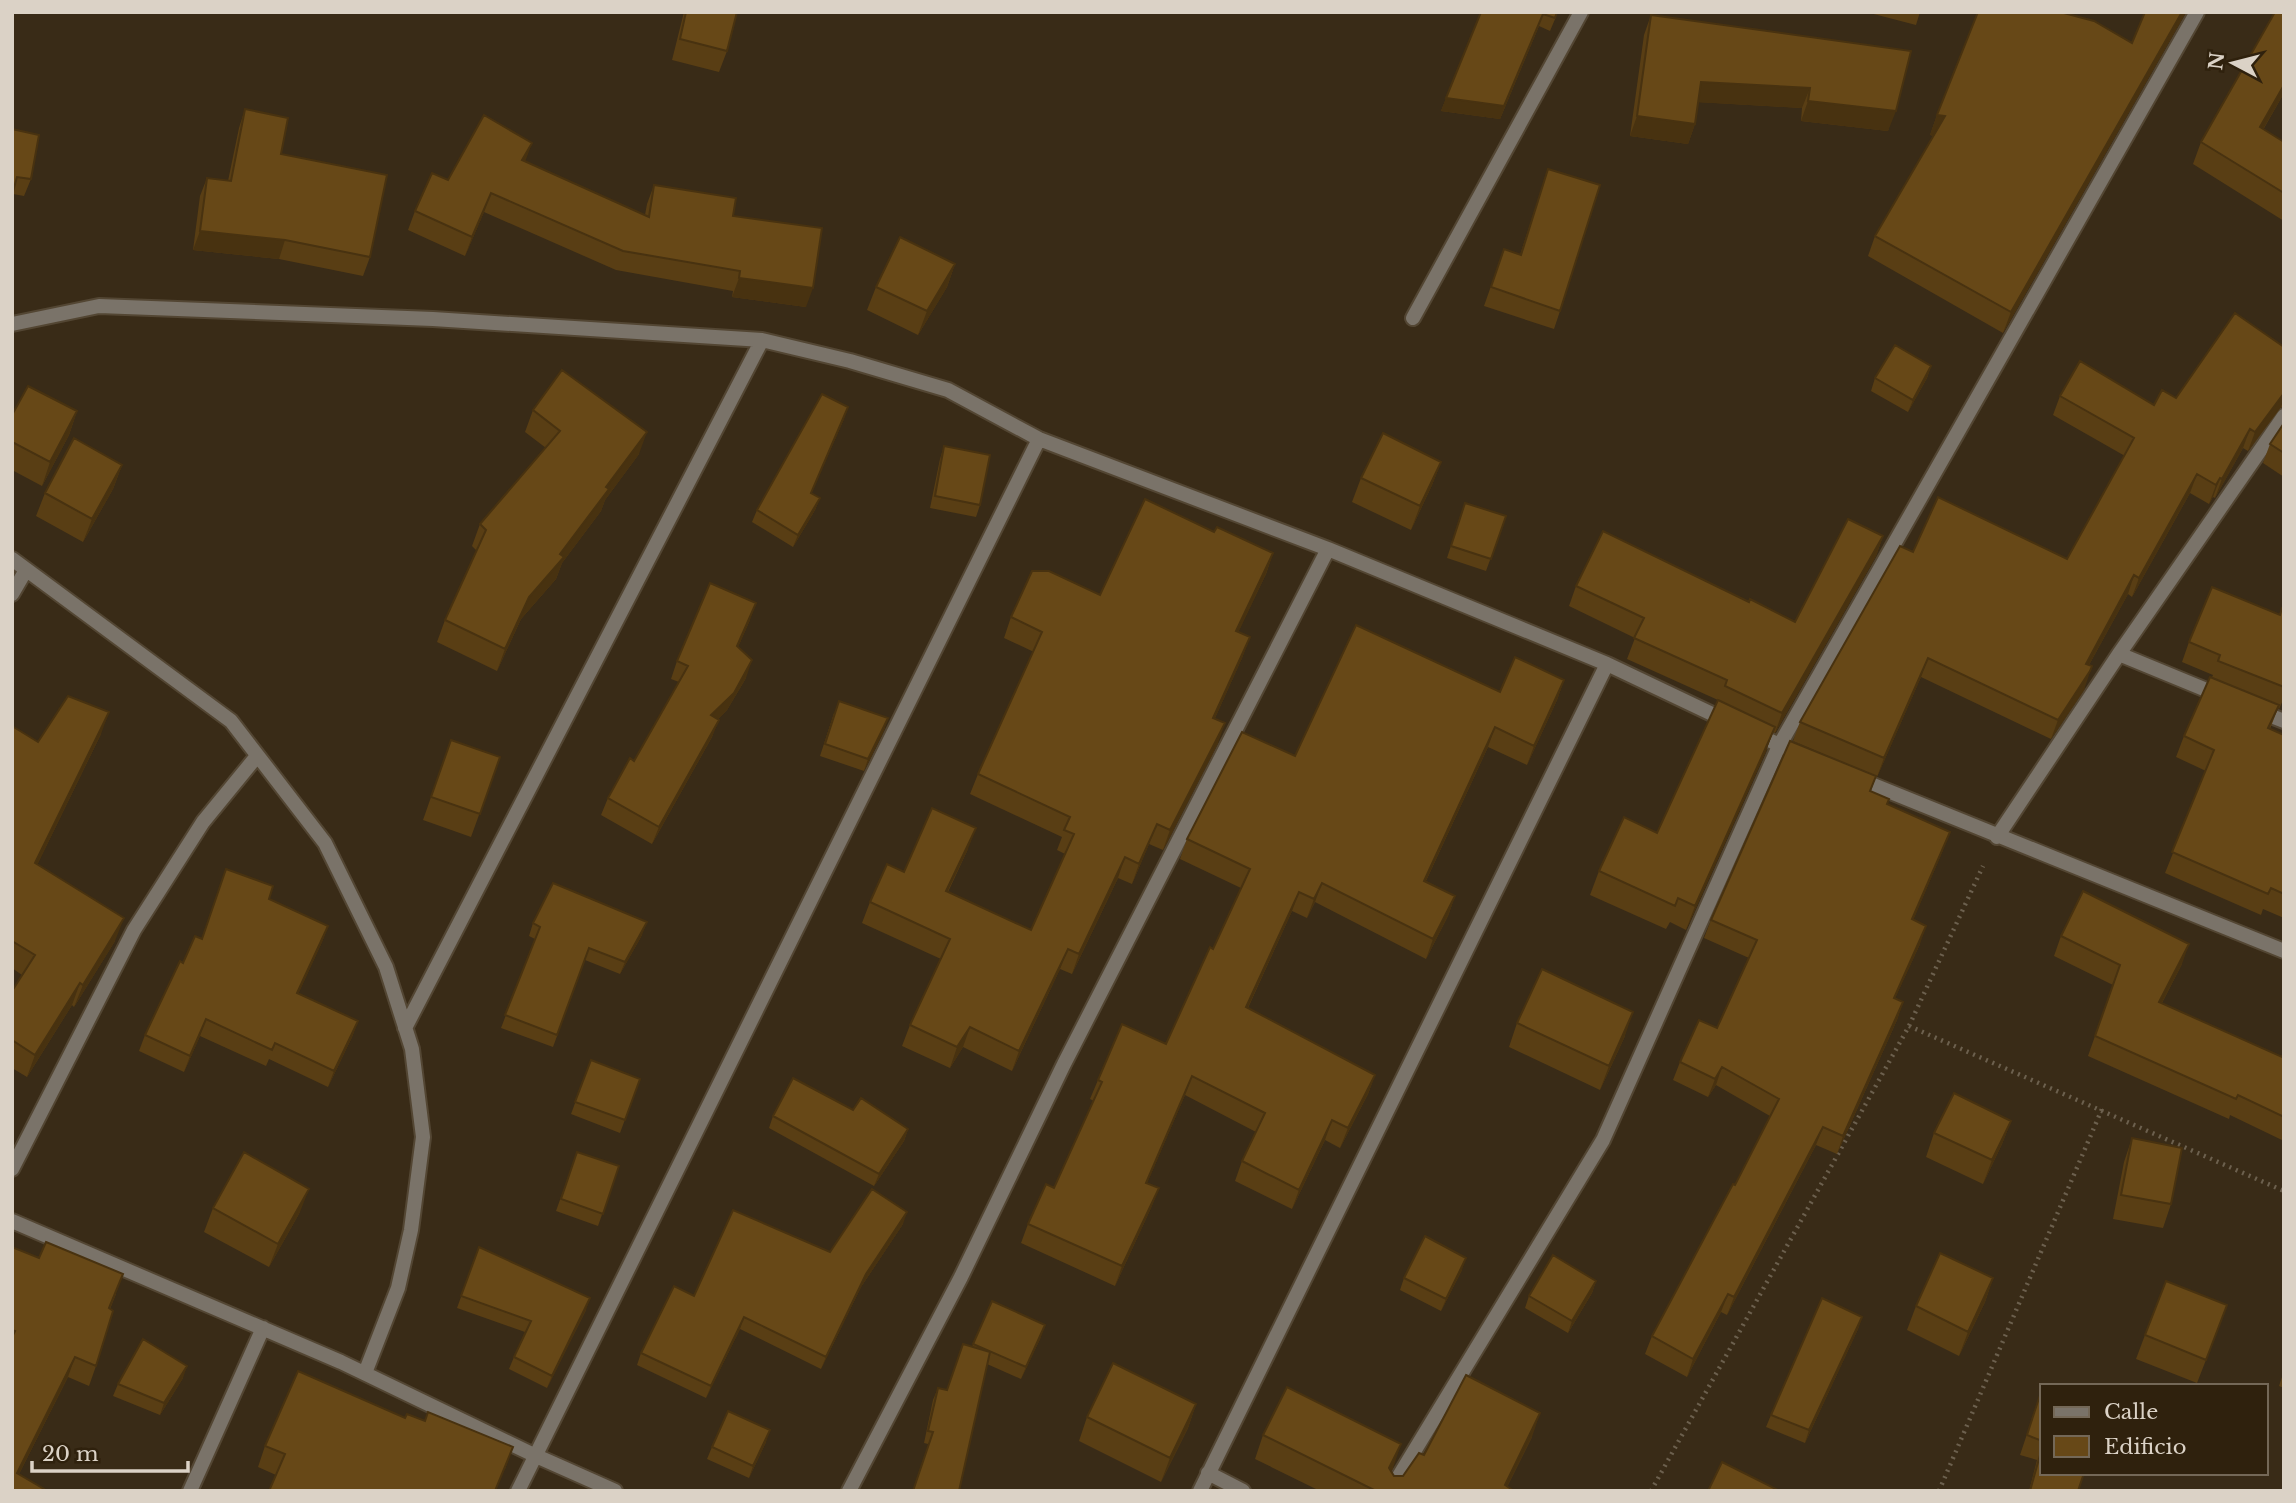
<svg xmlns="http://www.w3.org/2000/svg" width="2296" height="1503" viewBox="0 0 2296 1503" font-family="'Libre Baskerville',serif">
	<rect width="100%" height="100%" fill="#392b17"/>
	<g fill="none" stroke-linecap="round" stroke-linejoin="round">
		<g stroke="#534633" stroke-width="18">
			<path id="street" d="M1413 318 1581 12
				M12 324 99 306 433 319 762 340 850 361 948 390 1039 439 1328 549 1607 664 1729 722
				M12 559 231 721 325 843 386 967 412 1049 423 1137 411 1230 398 1288 365 1373
				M12 594 26 570
				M2119 654 2221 696
				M2256 710 2284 721
				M1753 733 1802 755
				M1856 778 2284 951
				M1997 837 2119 654 2284 416
				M405 1028 762 340
				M12 1169 134 930 203 822 257 756
				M12 1221 341 1362 534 1455 615 1491
				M1208 1473 1243 1491
				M190 1491 263 1328
				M518 1491 1039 439
				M849 1491 961 1277 1064 1064 1328 549
				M1200 1491 1607 664
				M1390 1491 1603 1140 1779 746 2197 12"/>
		</g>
		<path stroke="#6c604e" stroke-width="4.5" stroke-dasharray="2 5" stroke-linecap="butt" d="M1909 1026 2284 1191
			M1651 1491 1909 1026 1983 866
			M1939 1491 2102 1109"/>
		<use href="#street" stroke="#7a7369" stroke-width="14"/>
	</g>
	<path fill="#593e14" d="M684 12H737L727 51 719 72 672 60Z
		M1481 12H1558L1550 31 1539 26 1500 119 1441 111Z
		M1866 12H1920L1916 25Z
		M2186 12 2003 333 1868 256 1875 236 1934 136 1930 135 1937 115 2132 43Z
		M2284 12V93L2263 130 2284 142V221L2193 164 2201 142Z
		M1651 15 1911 51 1888 131 1801 121 1802 108 1698 102 1695 124 1688 144 1630 136 1644 35Z
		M245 109 281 154 370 257 363 276 279 259 193 250 200 196 207 178 228 181 239 128Z
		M12 129 31 179 24 196 13 194Z
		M525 161 645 215 647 204 654 185 733 216 806 307 732 297 733 291 616 270 484 212 465 256 408 230 415 211 448 180Z
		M1548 169 1560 311 1554 329 1484 306 1504 249 1520 255Z
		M955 264 947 287 918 335 867 310 876 287Z
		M2284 347V408L2281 407 2248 451 2243 448 2215 498 2213 497 2209 504 2190 493 2132 597 2128 594 2089 665 2084 690 2051 739 1921 677 1877 777 1793 741 1800 722 1913 552 2067 559 2125 456 2053 415 2060 396 2154 405 2176 398Z
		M1931 366 1927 378 1908 412 1871 391 1875 378Z
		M533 410 639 454 605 500 601 511 562 563 556 579 521 619 497 671 437 642 445 620 477 551 472 546 480 524 546 448 525 432Z
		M77 411 69 435 42 486 12 470V415Z
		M844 419 811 493 820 498 815 510 793 547 752 522 757 510Z
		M2284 423V477L2263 463 2270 444Z
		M944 446 980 505 976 517 930 508 940 459Z
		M1441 462 1432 485 1411 530 1352 502 1361 478Z
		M122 465 113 489 83 542 36 516 45 493Z
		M1461 515 1506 516 1486 571 1447 558Z
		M1214 532 1273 553 1266 574 1238 632 1250 637 1242 658 1215 718 1218 743 1163 850 1149 844 1132 884 1118 878 1072 974 1060 969 1012 1071 963 1047 950 1068 902 1046 910 1025 941 959 862 923 870 902 904 872 968 849 948 892 1031 930 1065 854 1057 850 1062 837 970 794 978 774 1034 652 1004 638 1011 617 1100 595Z
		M1883 536 1876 556 1775 733 1773 732 1766 751 1686 930 1670 922 1666 929 1590 895 1599 871 1657 833 1718 700 1627 659 1635 638 1569 606 1576 586 1749 602 1795 622Z
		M2284 608V698L2279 709 2278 708 2270 729 2284 735V918L2263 909 2261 915 2165 873 2206 771 2176 757 2184 736 2213 675 2182 662 2189 642 2280 615Z
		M750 620 738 647 746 678 727 710 718 719 712 737 652 844 601 815 608 798 634 761 679 682 671 679 677 661Z
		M1564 680 1557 700 1527 765 1488 747 1426 881 1455 896 1448 916 1426 959 1315 902 1307 918 1292 911 1248 1008 1375 1075 1368 1094 1340 1148 1325 1140 1292 1209 1235 1181 1242 1161 1256 1132 1185 1095 1147 1183 1159 1188 1151 1208 1115 1286 1021 1243 1028 1224 1054 1188 1094 1101 1090 1099 1098 1080 1166 1044 1213 949 1241 888 1180 859 1187 839 1295 756 1500 692Z
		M834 713 888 718 884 730 864 771 820 756Z
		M12 726 38 742 101 734 37 865 115 941 74 1007 72 1005 27 1077 12 1068V991L22 975 12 968Z
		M451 740 500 757 471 837 423 820Z
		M1876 776 1871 791 1943 850 1913 920 1920 944 1895 998 1903 1002 1897 1020 1837 1154 1816 1145 1727 1315 1721 1312 1687 1377 1645 1354 1652 1336 1735 1185 1770 1116 1716 1085 1708 1097 1673 1080 1680 1062 1717 1028 1749 958 1704 938 1711 920Z
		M269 899 328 926 322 942 298 994 358 1021 352 1037 328 1087 269 1059 266 1066 200 1036 184 1072 139 1051 145 1035 183 963 201 939Z
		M533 923 642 935 620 974 585 960 553 1047 501 1028 535 939 529 936Z
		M2061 936 2182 964 2162 1003 2282 1057 2284 1052V1141L2230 1115 2229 1119 2088 1056 2113 985 2054 956Z
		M1517 1023 1625 1036 1600 1090 1509 1047Z
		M591 1060 640 1079 620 1133 571 1114Z
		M853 1110 908 1129 904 1141 874 1186 769 1128 773 1116Z
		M2011 1121 2002 1144 1983 1184 1926 1157 1934 1133Z
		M2132 1138 2171 1204 2163 1228 2113 1219 2124 1162Z
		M577 1152 619 1166 598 1226 556 1211Z
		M213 1208 300 1212 269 1267 204 1232Z
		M903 1224 861 1287 821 1369 740 1329 706 1398 637 1365 641 1353 694 1296 830 1252Z
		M12 1247 116 1294 110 1309 96 1366 89 1386 68 1377 19 1474 12 1491Z
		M479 1247 586 1310 547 1388 509 1369 514 1357 525 1332 457 1308Z
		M1462 1270 1441 1311 1400 1290 1404 1278Z
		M1993 1278 1985 1302 1959 1356 1907 1330 1916 1306Z
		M1596 1281 1592 1293 1568 1333 1525 1308 1529 1296Z
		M992 1301 1041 1337 1021 1379 987 1364 928 1444 924 1443 933 1400 938 1388 947 1390 972 1347Z
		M1862 1317 1858 1329 1805 1443 1766 1427 1771 1415Z
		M2218 1329 2197 1383 2136 1359 2145 1335Z
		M2284 1371V1388L2279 1386Z
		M183 1378 160 1415 113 1396 118 1384Z
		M2041 1392 2042 1473 2078 1491H2029L2037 1460 2020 1455Z
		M1196 1404 1188 1428 1161 1482 1079 1441 1087 1417Z
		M405 1418 425 1421 513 1447 505 1469 276 1475 258 1467 265 1446Z
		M1263 1435 1393 1468 1391 1471 1394 1476H1403L1424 1455 1532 1437 1507 1487 1514 1491H1320L1255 1459Z
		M766 1442 749 1478 707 1459 712 1447Z"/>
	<path fill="#483210" d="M2182 12H2186L2003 333 2011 312Z
		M1543 14 1500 119 1441 111 1446 98Z
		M1701 82 1810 88 1802 108 1694 102Z
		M2284 85V93L2251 150 2260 127Z
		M1808 101 1896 111 1888 131 1801 121Z
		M1937 115 1945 116 1938 136 1930 135Z
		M1637 116 1695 124 1688 144 1630 136Z
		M532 143 525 162 522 160Z
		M491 193 484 212 465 256 472 237Z
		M200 231 285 240 279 259 193 250Z
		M955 264 947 287 918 335 927 311Z
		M739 278 813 288 806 307 732 297Z
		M1931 366 1927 378 1908 412 1913 400Z
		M2284 393V398L2281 407 2248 451 2255 432Z
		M848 407 844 419 806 505 811 493Z
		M77 411 69 435 42 486 50 462Z
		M2250 429 2243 448 2215 498 2222 479Z
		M647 432 639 454 605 500 601 511 562 563 556 579 521 619 497 671 505 649 529 597 606 487Z
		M1441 462 1432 485 1411 530 1420 506Z
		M122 465 113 489 83 542 92 519Z
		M2197 474 2190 493 2132 597 2139 578Z
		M2220 478 2213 497 2209 504 2216 485Z
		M820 498 815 510 793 547 798 535Z
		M1883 536 1876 556 1775 733 1782 713Z
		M1273 553 1266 574 1229 652 1236 631Z
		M2134 575 2128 594 2079 683 2086 664Z
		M756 603 750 620 731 663 737 646Z
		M1250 637 1242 658 1206 738 1213 718Z
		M1928 658 1921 677 1877 777 1884 758Z
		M752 660 746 678 727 710 705 733 711 715Z
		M2092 666 2084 690 2051 739 2058 720Z
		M1564 680 1557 700 1527 765 1534 746Z
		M109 712 101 734 27 886 35 863Z
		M888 718 884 730 864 771 868 759Z
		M719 720 712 737 652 844 659 827Z
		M1225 723 1218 743 1163 850 1170 830Z
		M1495 727 1488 747 1417 900 1424 881Z
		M1775 727 1766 751 1686 930 1695 906Z
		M1157 824 1149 844 1132 884 1139 864Z
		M976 828 968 849 938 911 946 891Z
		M1950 832 1943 850 1906 937 1912 919Z
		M1125 857 1118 878 1072 974 1079 954Z
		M1322 883 1315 902 1307 918 1314 899Z
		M1299 892 1292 911 1239 1027 1246 1007Z
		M1455 896 1448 916 1426 959 1433 939Z
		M124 918 115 941 74 1007 83 985Z
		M647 922 642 935 620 974 625 962Z
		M328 926 322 942 291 1010 297 993Z
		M1926 926 1920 944 1887 1016 1894 998Z
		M2189 944 2182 964 2152 1022 2159 1002Z
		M1068 949 1060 969 1012 1071 1019 1051Z
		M80 983 72 1005 27 1077 35 1055Z
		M1903 1002 1897 1020 1837 1154 1843 1136Z
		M1633 1012 1625 1036 1600 1090 1609 1066Z
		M206 1019 200 1036 184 1072 190 1056Z
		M358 1021 352 1037 328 1087 334 1071Z
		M970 1027 963 1047 950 1068 957 1047Z
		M1722 1067 1716 1085 1708 1097 1715 1079Z
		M1375 1075 1368 1094 1340 1148 1348 1128Z
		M1192 1076 1185 1095 1139 1202 1146 1183Z
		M1332 1120 1325 1140 1292 1209 1299 1190Z
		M2011 1121 2002 1144 1983 1184 1992 1160Z
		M1823 1127 1816 1145 1727 1315 1734 1297Z
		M908 1129 904 1141 874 1186 879 1174Z
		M1159 1188 1151 1208 1115 1286 1122 1266Z
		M309 1189 300 1212 269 1267 278 1244Z
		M907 1212 903 1224 861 1287 821 1369 826 1357 866 1274Z
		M1466 1258 1462 1270 1441 1311 1446 1299Z
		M1993 1278 1985 1302 1959 1356 1968 1332Z
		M1596 1281 1592 1293 1568 1333 1572 1321Z
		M1728 1294 1721 1312 1687 1377 1693 1359Z
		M590 1298 586 1310 547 1388 552 1376Z
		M744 1317 740 1329 706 1398 711 1386Z
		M1862 1317 1858 1329 1805 1443 1809 1430Z
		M1045 1325 1041 1337 1021 1379 1026 1367Z
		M75 1357 68 1377 12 1488 17 1473Z
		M187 1366 183 1378 160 1415 164 1403Z
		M1196 1404 1188 1428 1161 1482 1170 1458Z
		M1540 1413 1532 1437 1505 1491V1485Z
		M770 1430 766 1442 749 1478 753 1466Z
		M1401 1444 1393 1468 1381 1491 1389 1468Z"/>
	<path fill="#674817" stroke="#483210" stroke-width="2" d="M686 12H737L727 51 680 39Z
		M1481 12H1557L1555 18 1543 14 1504 106 1446 98Z
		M1978 12H2060L2094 21 2132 43 2145 12H2182L2011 312 1875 236 1945 116 1937 115Z
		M2275 12H2284V85L2260 127 2284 142V193L2201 142Z
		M1651 15 1911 51 1896 111 1808 101 1810 88 1701 82 1695 124 1637 116Z
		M245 109 288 118 281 154 387 175 370 257 285 240 200 231 207 178 231 181Z
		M484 115 532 143 522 160 649 217 654 185 736 198 733 216 822 228 813 288 739 278 740 271 623 251 491 193 472 237 415 211 432 173 448 180Z
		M12 129 39 135 31 179 17 177 12 195Z
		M1548 169 1600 185 1560 311 1491 287 1504 249 1521 255Z
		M900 237 955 264 927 311 876 287Z
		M2235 313 2284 347V393L2255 432 2250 429 2222 479 2220 478 2216 485 2197 474 2139 578 2134 575 2086 664 2092 666 2090 671 2058 720 1928 658 1884 758 1800 722 1900 546 1913 552 1938 497 2067 559 2134 438 2060 396 2080 361 2154 405 2162 390 2176 398Z
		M1895 345 1931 366 1913 400 1875 378Z
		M562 370 647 432 606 487 609 489 560 554 564 557 529 597 505 649 445 620 486 530 480 524 560 431 533 410Z
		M28 386 77 411 50 462 12 442V415Z
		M822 394 848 407 811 493 820 498 798 535 757 510Z
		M2284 423V453L2270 444Z
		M1383 433 1441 462 1420 506 1361 478Z
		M74 438 122 465 92 519 45 493Z
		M944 446 990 455 980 505 935 496Z
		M1145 499 1214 532 1217 527 1273 553 1236 631 1250 637 1213 718 1225 723 1170 830 1157 824 1139 864 1125 857 1079 954 1068 949 1019 1051 970 1027 957 1047 910 1025 950 939 870 902 887 864 904 872 932 808 976 828 946 891 1031 930 1074 834 1064 830 1070 817 978 774 1042 632 1011 617 1032 571H1049L1100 595Z
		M1465 503 1506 516 1491 559 1451 546Z
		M1848 519 1883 536 1782 713 1725 686 1727 680 1634 638 1644 618 1576 586 1603 531 1749 602 1750 599 1795 622Z
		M710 583 756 603 737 646 752 660 734 693 711 715 719 720 659 827 608 798 630 758 634 761 688 666 677 661Z
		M2212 587 2280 615 2282 608H2284V687L2218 661 2220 655 2189 642Z
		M1356 625 1500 692 1515 657 1564 680 1534 746 1495 727 1424 881 1455 896 1433 939 1322 883 1314 899 1299 892 1246 1007 1375 1075 1348 1128 1332 1120 1299 1190 1242 1161 1265 1113 1192 1076 1146 1183 1159 1188 1122 1266 1028 1224 1046 1184 1054 1188 1102 1082 1098 1080 1122 1024 1166 1044 1210 947 1213 949 1250 869 1187 839 1242 732 1295 756Z
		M2210 677 2279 705 2268 728 2284 735V894L2271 888 2268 894 2172 852 2214 750 2184 736Z
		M68 696 109 712 35 863 124 918 83 985 80 983 35 1055 12 1040V991L35 955 12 941V726L38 742Z
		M1718 700 1775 727 1695 906 1678 898 1675 906 1599 871 1624 817 1657 833Z
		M839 701 888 718 868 759 825 744Z
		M451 740 500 757 480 814 431 797Z
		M1790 741 1876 776 1870 791 1889 799 1887 804 1950 832 1912 919 1926 926 1894 998 1903 1002 1843 1136 1823 1127 1734 1297 1728 1294 1693 1359 1652 1336 1733 1184 1735 1185 1779 1099 1722 1067 1715 1079 1680 1062 1699 1020 1717 1028 1757 940 1711 920Z
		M226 869 273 886 269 899 328 926 297 993 358 1021 334 1071 275 1043 272 1050 206 1019 190 1056 145 1035 180 961 183 963 195 936 202 939Z
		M553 883 647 922 625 962 589 948 557 1035 505 1015 540 927 533 923Z
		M2083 891 2189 944 2159 1002 2282 1057 2284 1052V1117L2238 1095 2236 1099 2095 1036 2120 965 2061 936Z
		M1542 969 1633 1012 1609 1066 1517 1023Z
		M591 1060 640 1079 625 1120 575 1102Z
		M793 1078 853 1110 861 1098 908 1129 879 1174 773 1116Z
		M1954 1093 2011 1121 1992 1160 1934 1133Z
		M2132 1138 2182 1148 2171 1204 2121 1195Z
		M244 1152 309 1189 278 1244 213 1208Z
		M577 1152 619 1166 603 1214 561 1199Z
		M872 1189 907 1212 866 1274 826 1357 744 1317 711 1386 641 1353 674 1286 694 1296 733 1210 830 1252Z
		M1425 1236 1466 1258 1446 1299 1404 1278Z
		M46 1242 123 1274 109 1308 113 1311 96 1366 75 1357 17 1473 44 1489 43 1491H12V1337L15 1331 12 1330V1247L39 1258Z
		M479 1247 590 1298 552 1376 514 1357 531 1321 461 1296Z
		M1940 1253 1993 1278 1968 1332 1916 1306Z
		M1553 1255 1596 1281 1572 1321 1529 1296Z
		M2166 1281 2227 1305 2206 1360 2145 1335Z
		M1822 1298 1862 1317 1809 1430 1771 1415Z
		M992 1301 1045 1325 1026 1367 973 1344Z
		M143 1339 187 1366 164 1403 118 1384Z
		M963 1344 990 1352 959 1491H913L933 1432 928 1431 938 1388 947 1390Z
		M1113 1363 1196 1404 1170 1458 1087 1417Z
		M298 1371 405 1418 407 1414 425 1421 428 1412 513 1447 495 1491H269L285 1454 265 1446Z
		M1466 1375 1540 1413 1505 1485 1514 1491H1376L1263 1435 1287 1387 1401 1444 1389 1468 1394 1476H1403L1419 1453 1424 1455Z
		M2041 1392 2042 1393V1441L2027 1435Z
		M728 1411 770 1430 753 1466 712 1447Z
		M2042 1448V1473H2084L2078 1491H2030Z
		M1722 1462 1780 1491H1708Z"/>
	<rect width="2296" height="1503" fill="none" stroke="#dbd2c6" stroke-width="28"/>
	<rect x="2040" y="1384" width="228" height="91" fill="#2f210d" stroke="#746857" stroke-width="2"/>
	<rect x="2054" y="1407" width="35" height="10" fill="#7a7369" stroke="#746857" stroke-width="2"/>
	<text x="2104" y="1419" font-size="21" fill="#dbd2c6">Calle</text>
	<rect x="2054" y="1436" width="35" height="21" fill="#674817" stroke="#746857" stroke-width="2"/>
	<text x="2104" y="1454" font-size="21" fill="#dbd2c6">Edificio</text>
	<g transform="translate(2233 63) rotate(277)" stroke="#2f210d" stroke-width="5" paint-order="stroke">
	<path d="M0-5L12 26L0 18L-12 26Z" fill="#dbd2c6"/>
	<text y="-10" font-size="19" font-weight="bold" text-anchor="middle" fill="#dbd2c6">N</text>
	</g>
	<path d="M32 1461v10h156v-10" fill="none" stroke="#dbd2c6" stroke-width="3.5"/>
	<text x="42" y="1461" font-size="21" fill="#dbd2c6" stroke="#2f210d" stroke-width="5" paint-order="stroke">20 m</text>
</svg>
